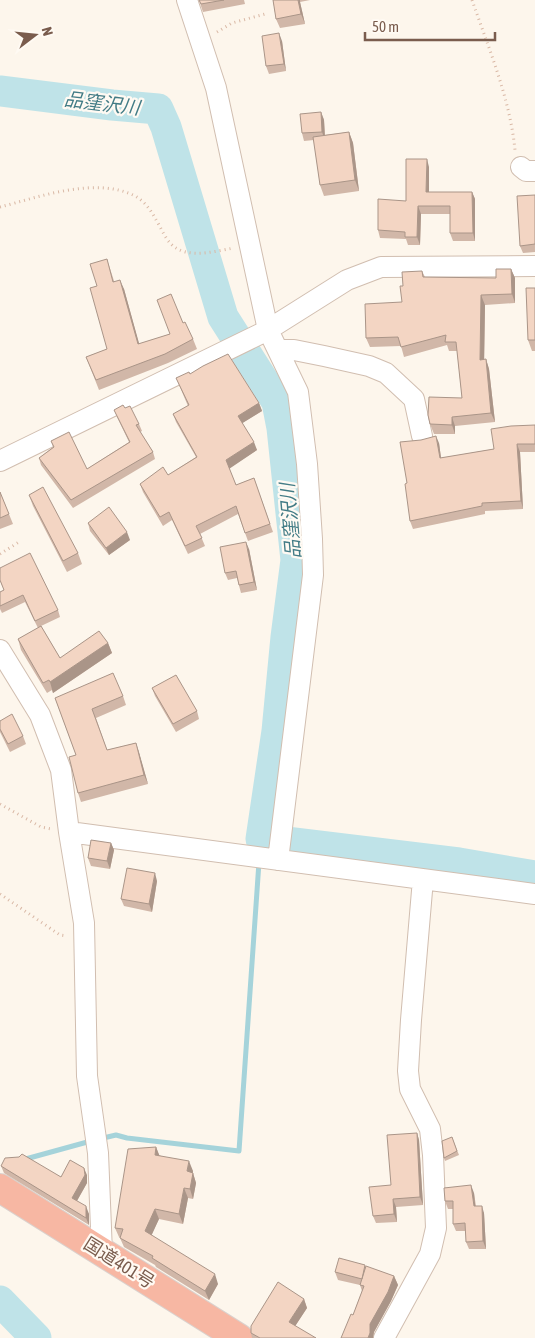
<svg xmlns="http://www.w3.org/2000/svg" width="535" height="1338" viewBox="0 0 535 1338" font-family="'Asap Condensed','Noto Sans JP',sans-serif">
	<rect width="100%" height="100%" fill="#fdf6ec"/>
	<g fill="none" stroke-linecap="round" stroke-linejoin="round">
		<path stroke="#a5d3da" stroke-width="5" d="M260 854 261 839
			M99 1139 116 1135 127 1138 239 1151 259 862
			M22 1160 91 1141"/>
		<path stroke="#bfe3e8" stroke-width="31" d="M0 91 112 105 158 109 166 127 223 317 277 402 282 428 296 560 286 637 277 731 261 839 459 863 535 876
			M0 1301 36 1338"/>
		<g stroke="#d1beb0" stroke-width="22">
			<path id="street" d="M187 0 216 88 268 330 298 392 307 464 312 539 313 575 278 860
				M521 167 526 171H535
				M279 350H294L324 356 369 366 386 373 414 399 422 436
				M0 461 266 331 347 280 381 267 535 266
				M0 650 40 715 61 770 69 832 84 923 87 1076 98 1153 102 1253
				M69 832 535 894
				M384 1338 430 1254 436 1228 433 1155 430 1129 410 1089 408 1071 411 1020 423 879"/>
		</g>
		<g stroke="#dad1cd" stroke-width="30">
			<path id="highway" d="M0 1188 239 1338"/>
		</g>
		<path stroke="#d9b8a5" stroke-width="3" stroke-dasharray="1 4" stroke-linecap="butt" d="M472 0C489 49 510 99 515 150
			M217 32 232 23 265 14
			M0 207C39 197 96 176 135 196 144 201 150 209 155 218 160 226 165 238 171 244 187 260 215 251 234 248
			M0 554 19 542
			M0 804 41 827 51 829
			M0 894 60 935 67 936"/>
		<use href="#street" stroke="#fff" stroke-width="20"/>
		<use href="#highway" stroke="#f7b7a3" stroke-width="28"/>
	</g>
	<path fill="#d1b7a8" d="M199 0H244L245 4 203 12Z
		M273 0H310L300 2 305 24 280 28 276 19Z
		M282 41 286 71 269 74 266 66Z
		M321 112 324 120 325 135 349 132 353 143 359 191 324 196 320 185 314 140 304 141 302 133Z
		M429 167V192H472L475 199V241H453L450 233V214H421L420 245H408L406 239 380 238 378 230 406 201Z
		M535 195V252L523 253 520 246Z
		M107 259 114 281 124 289 139 344 170 334 183 323 193 339 197 349 168 363 99 390 86 357 107 349 97 286Z
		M511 269 515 278V303L485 305 484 360 486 359 489 369 495 422 455 426V434H434L430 424 462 398 457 351H449L447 345 404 357 401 346 370 347 366 338 402 302 403 286 422 271 425 277 496 278Z
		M535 288V351H532L528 340Z
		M190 374 259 403 262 411 242 423 257 450 229 468 236 485 254 478 273 532 248 541 238 514 200 534 205 546 188 554 172 520 163 526 143 492 140 484 168 475 196 457 176 422 173 414 188 406 176 378Z
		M125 408 139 424 142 431 140 432 153 452 155 459 73 508 41 465 39 458 53 447 51 441 87 469 129 442 117 417 114 410Z
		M535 425V452H520L523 509 485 511V514L413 529 410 521 407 483 439 443 441 458 494 449Z
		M0 492 13 524 0 529Z
		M29 495 78 553 82 564 67 572 33 506Z
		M88 523 130 540 109 555 90 531Z
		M249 549 257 590 241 593 237 578 228 580 225 573Z
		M0 581 58 610 60 617 41 626 60 658 108 643 112 653 53 693 52 690 47 693 21 650 18 639 38 628 25 602 2 613 0 609V592L4 590Z
		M152 688 197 711 199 719 176 732 155 696Z
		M123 696 126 705 96 718 107 750 136 743 148 784 81 802 78 793 76 755 55 698Z
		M0 721 23 736 26 744 10 752 0 732Z
		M111 843 114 850 110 869 91 866 88 858Z
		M157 881 152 912 124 906 121 899Z
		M417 1133 419 1140 423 1205 396 1207 397 1222 376 1223 373 1216 391 1185Z
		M452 1137 459 1155 445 1161 444 1158Z
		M156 1147 159 1155 193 1171V1173L196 1183 193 1199 188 1198 183 1224 159 1219 151 1235 218 1284 209 1300 156 1267 155 1265 124 1247 120 1238 119 1237 115 1228Z
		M19 1157 61 1177 87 1175V1183L77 1201 89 1214V1225L4 1173 1 1166Z
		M474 1193 476 1206 484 1213 486 1249H469L466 1242V1231H456L453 1224V1209H448L445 1201Z
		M365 1265 366 1267 394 1276 398 1285 391 1301 374 1332 373 1338H341L353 1315 362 1291 360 1285 338 1280 335 1272Z
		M304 1299 307 1308 295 1326 316 1338H252L251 1333Z"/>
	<path fill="#aa9588" d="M298 0H300V2L305 24 301 14Z
		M279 33 282 41 286 71 284 64Z
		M321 112 324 120 325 140 322 132Z
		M349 132 353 143 359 191 355 180Z
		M427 159 429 167V200L426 192Z
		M472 192 475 199V241L473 233Z
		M418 206 421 214 420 245 417 237Z
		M511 269 515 278V303L512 294Z
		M120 280 124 289 142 354 138 344Z
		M481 295 485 305 484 369 480 360Z
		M486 359 489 369 495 422 491 413Z
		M259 403 262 411 241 424 238 416Z
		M452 417 455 426V434L452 425Z
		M436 436 439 443 442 465 440 458Z
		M254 442 257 450 229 469 226 460Z
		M517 444 520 452 523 509 521 501Z
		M127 532 130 540 109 555 106 548Z
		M246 542 249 549 257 590 254 582Z
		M108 643 112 653 53 693 50 682Z
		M136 743 139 752 148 784 144 775Z
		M111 843 114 850 110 869 107 861Z
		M155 873 157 881 152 912 149 904Z
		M417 1133 419 1140 423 1205 420 1197Z
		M156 1147 160 1157 155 1155Z
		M189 1161 193 1171 191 1181 187 1171Z
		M84 1168 87 1175V1183L74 1206 72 1198Z
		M193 1173 196 1183 193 1199 190 1189Z
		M471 1185 474 1193 476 1214 474 1206Z
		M184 1188 188 1198 183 1224 179 1214Z
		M393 1199 396 1207 397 1222 394 1214Z
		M86 1206 89 1214V1225L86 1218Z
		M482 1206 484 1213 486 1249 483 1241Z
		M155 1209 159 1219 149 1241 145 1231Z
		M215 1274 218 1284 209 1300 205 1291Z
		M394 1276 398 1285 391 1301 374 1332 373 1338H368L370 1324Z
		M304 1299 307 1308 292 1331 289 1322Z"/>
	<path fill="#f3d5c3" stroke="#aa9588" d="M199 0H224L201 4Z
		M273 0H298L301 14 276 19Z
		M279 33 284 64 266 66 262 36Z
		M321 112 322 132 302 133 300 114Z
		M349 132 355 180 320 185 313 137Z
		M406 159H427L426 192H472L473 233H450V206H418L417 237H405V232L378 230V199L406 201Z
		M535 195V244L520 246 517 196Z
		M107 259 113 282 120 280 138 344 170 334 157 300 171 294 183 323 185 322 193 339 165 354 96 380 86 357 107 349 90 288 97 286 90 264Z
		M496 269H511L512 294 481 295 480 360 486 359 491 413 452 417V425L430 424 428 415 429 397 462 398 456 342H445L446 335 401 347 398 337 366 338 365 304 402 302 400 286H403L402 272 422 271 423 277 496 278Z
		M526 288H535V340H528Z
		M228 354 259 403 238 416 254 442 226 460 236 485 254 478 270 524 245 533 236 506 196 526 202 538 185 546 169 512 160 517 140 484 163 467 168 475 197 457 173 414 189 405 176 378 189 372 190 374 203 366Z
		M123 405 125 408 130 406 139 424 136 425 153 452 71 500 39 458 54 447 51 441 69 432 87 469 130 442 114 410Z
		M535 425V444H517L521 501 482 503V506L410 521 405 484 407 483 400 442 421 440 436 436 440 458 494 449 491 429 511 426Z
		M43 487 78 553 63 561 29 495Z
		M0 492 9 514 0 518Z
		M109 507 127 532 106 548 88 523Z
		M246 542 254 582 239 585 236 571 225 573 220 547Z
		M30 553 58 610 35 621 23 595 0 606V592L4 590 0 580V568Z
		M41 626 60 658 99 631 108 643 50 682 49 680 43 683 18 639Z
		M113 673 123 696 92 709 107 750 136 743 144 775 78 793 69 757 76 755 55 698Z
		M176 675 197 711 173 724 152 688Z
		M12 714 23 736 8 744 0 729V721Z
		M91 840 111 843 107 861 88 858Z
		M127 868 155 873 149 904 121 899Z
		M417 1133 420 1197 393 1199 394 1214 373 1216 369 1187 391 1185 387 1135Z
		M452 1137 457 1151 444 1158 442 1141Z
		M156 1147 155 1155 189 1161 187 1171 193 1173 190 1189 184 1188 179 1214 155 1209 145 1231 215 1274 205 1291 152 1258 153 1256 120 1238 123 1229 115 1228 128 1149Z
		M22 1154 61 1177 70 1160 84 1168 85 1175 72 1198 86 1206V1218L1 1166 5 1158 19 1157Z
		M471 1185 474 1206H482L483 1241 466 1242 465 1223 453 1224V1201H445L444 1188Z
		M339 1258 365 1265 362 1279 335 1272Z
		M366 1266 394 1276 388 1292 370 1324V1333L368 1338H341L351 1314 353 1315 364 1286 360 1285Z
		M278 1282 304 1299 289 1322 316 1338H260L251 1333V1326Z"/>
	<g text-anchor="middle" stroke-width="4.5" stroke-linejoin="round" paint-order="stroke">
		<g font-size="18" fill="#7a5c4d" stroke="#fffaf3">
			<text transform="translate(119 1263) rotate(32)" y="6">国道401号</text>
		</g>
		<g font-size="19" font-style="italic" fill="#437c86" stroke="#fffaf3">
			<text transform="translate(102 103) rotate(7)" y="7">品窪沢川</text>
			<text transform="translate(290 521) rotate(-95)" y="7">品窪沢川</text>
		</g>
	</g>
	<g transform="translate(35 35) rotate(74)" stroke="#fffaf3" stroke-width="4" paint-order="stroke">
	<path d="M0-4L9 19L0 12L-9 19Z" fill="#7a5c4d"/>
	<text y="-8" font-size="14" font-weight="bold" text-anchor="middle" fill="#7a5c4d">N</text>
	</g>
	<path d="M365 32v8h130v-8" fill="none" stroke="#7a5c4d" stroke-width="2.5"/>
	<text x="372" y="32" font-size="15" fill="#7a5c4d" stroke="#fffaf3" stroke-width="4" paint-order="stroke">50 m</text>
</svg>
